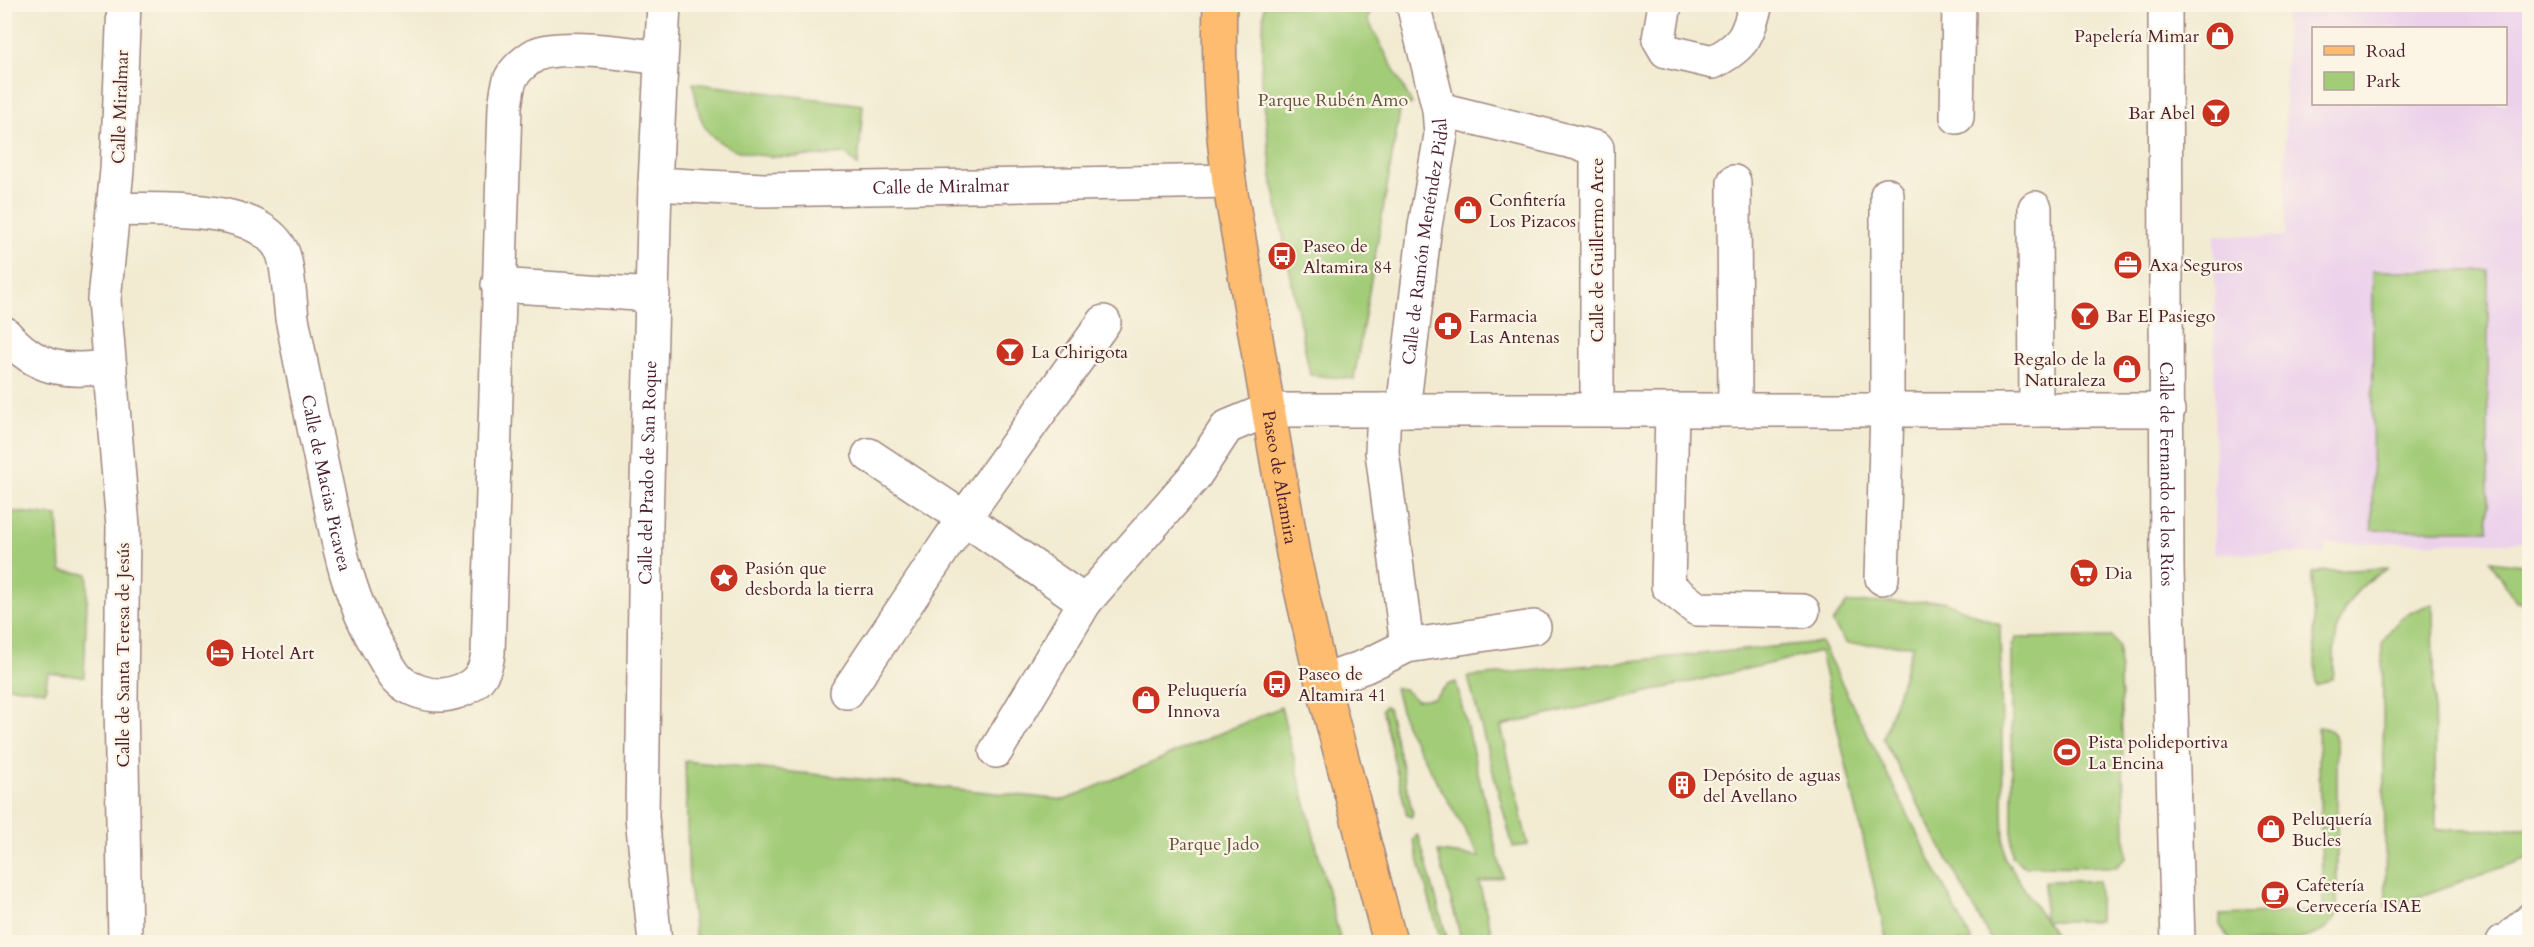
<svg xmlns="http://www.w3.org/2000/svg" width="2534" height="947" viewBox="0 0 2534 947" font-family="Cardo,serif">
	<rect width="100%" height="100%" fill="#fcf5e5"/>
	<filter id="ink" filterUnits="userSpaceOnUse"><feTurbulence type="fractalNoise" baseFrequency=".0167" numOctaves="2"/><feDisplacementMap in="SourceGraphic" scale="12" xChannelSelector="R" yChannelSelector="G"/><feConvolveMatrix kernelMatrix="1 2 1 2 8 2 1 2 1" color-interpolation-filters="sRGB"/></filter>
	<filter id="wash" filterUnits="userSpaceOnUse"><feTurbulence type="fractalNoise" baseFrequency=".008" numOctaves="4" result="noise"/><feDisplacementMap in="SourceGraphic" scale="24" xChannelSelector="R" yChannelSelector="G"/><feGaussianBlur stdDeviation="1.35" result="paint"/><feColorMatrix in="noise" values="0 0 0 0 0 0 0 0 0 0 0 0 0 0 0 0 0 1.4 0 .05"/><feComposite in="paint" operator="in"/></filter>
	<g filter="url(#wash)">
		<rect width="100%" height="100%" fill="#f2ebd2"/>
		<path fill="#ecd1eb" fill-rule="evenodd" d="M2286 5H2529V542L2325 543 2324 554 2214 553 2215 235 2285 237ZM2314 28H2506V104H2314Z"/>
		<path fill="#a3cc78" stroke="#767652" stroke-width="1.5" d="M1264 5H1371L1368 20 1412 104 1401 105 1354 379 1310 375 1273 184 1261 76Z
			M693 83 863 105 858 166 846 154C804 156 727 168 703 124 697 112 696 95 693 83Z
			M2373 271H2488V530H2372Z
			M5 511 58 516 61 571 88 574 84 677 48 673 45 691 5 686Z
			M2490 561 2529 566V578L2524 579V602H2516Z
			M2389 568C2357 584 2338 609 2335 645 2333 656 2335 667 2333 678L2316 686 2312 572Z
			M1944 601 2000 625 2004 857 2044 920 2045 881H2099V921H2045L2059 942H1992L1883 739 1913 645 1847 644 1832 623 1847 603Z
			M2433 604 2436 830 2529 829V858L2386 908 2382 643C2395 620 2408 611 2433 604Z
			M2112 637 2119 647 2126 858 2116 867 2024 866 2012 857V646L2016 638Z
			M1821 642 1972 942H1887L1820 652 1501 726 1528 845 1513 847 1468 677Z
			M1456 682 1503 877 1479 882 1492 935 1474 939V942H1462L1438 852 1480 857 1405 725 1395 688 1404 689 1416 700 1434 698 1447 685Z
			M1385 706 1388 707 1413 814 1411 817 1407 815 1382 710Z
			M1281 707 1341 942H696L689 885 685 761 1065 800Z
			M2318 727C2330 728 2334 732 2337 744V914C2323 947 2262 943 2231 942L2220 925V915L2323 911Z
			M1417 835 1419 837 1448 942H1441L1413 840Z"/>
	</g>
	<g filter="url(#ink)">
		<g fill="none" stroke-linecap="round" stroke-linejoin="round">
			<g stroke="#9e857e" stroke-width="36">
				<g id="minor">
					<path d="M124 4 117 170 104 300 123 526 121 698 125 942"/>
					<path d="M1665 4 1659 39 1666 51 1713 62C1744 46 1747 37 1756 4"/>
					<path id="s1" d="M2165 4 2167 569 2178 942"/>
					<path d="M1439 109 1597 148V408"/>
					<path d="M1957 117 1959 4"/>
					<path d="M1734 182 1735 410"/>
					<path id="s2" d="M655 184 763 190 1229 181"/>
					<path d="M2035 208 2036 410"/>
					<path id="s3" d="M113 209C160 211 257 202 282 251 288 264 290 302 292 318 303 374 314 429 326 484 339 546 347 595 380 651 385 660 391 671 397 678 408 690 428 696 443 695 470 691 485 680 488 653L505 106C507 97 507 86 511 78 515 70 526 60 535 55 560 43 632 54 660 58"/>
					<path d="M498 285 653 295"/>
					<path d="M1104 322 964 518 1085 602 1194 477 1227 427 1268 410H2168"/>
					<path d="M4 333C38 371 63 372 110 367"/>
					<path d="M1384 410 1382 452 1407 646"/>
					<path id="s4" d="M1403 410 1425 226 1441 135 1439 109 1413 4"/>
					<path d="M1672 410 1668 586 1697 609 1803 611"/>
					<path d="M1882 578 1887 410V195"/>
					<path d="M1322 682 1366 666 1407 646 1534 627"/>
					<path d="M847 692 964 518 869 455"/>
					<path d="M996 751 1085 602"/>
					<path id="s5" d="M655 942 642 817 646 522 655 184 664 4"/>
					<path d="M2503 942 2507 941 2530 920"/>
				</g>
			</g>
			<g stroke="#9e857e" stroke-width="36">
				<g id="major">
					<path id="s6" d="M1220 4C1218 64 1221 122 1229 181L1293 554 1322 682 1390 942"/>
				</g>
			</g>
			<use href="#minor" stroke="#fff" stroke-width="33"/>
			<use href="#major" stroke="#fdbc70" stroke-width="33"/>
		</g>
	</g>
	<defs>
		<g id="shop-disc" transform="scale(1.5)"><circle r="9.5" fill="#c8321e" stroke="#fcf5e5"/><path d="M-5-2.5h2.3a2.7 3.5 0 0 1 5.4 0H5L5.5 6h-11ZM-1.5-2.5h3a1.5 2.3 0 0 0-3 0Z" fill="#fff"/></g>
		<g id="bar-disc" transform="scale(1.5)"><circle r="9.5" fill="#c8321e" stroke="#fcf5e5"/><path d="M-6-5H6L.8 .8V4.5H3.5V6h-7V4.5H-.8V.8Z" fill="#fff"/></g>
		<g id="bus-disc" transform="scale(1.5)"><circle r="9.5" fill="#c8321e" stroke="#fcf5e5"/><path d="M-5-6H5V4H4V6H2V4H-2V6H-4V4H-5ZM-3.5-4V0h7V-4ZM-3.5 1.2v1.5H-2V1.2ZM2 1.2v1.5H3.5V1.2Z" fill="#fff"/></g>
		<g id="office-disc" transform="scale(1.5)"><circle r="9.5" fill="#c8321e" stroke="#fcf5e5"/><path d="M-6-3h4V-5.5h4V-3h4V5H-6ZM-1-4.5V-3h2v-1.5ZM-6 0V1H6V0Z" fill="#fff"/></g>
		<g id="pharmacy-disc" transform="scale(1.5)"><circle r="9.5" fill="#c8321e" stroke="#fcf5e5"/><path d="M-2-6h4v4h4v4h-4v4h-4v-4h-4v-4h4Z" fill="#fff"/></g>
		<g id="supermarket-disc" transform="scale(1.5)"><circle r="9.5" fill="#c8321e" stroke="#fcf5e5"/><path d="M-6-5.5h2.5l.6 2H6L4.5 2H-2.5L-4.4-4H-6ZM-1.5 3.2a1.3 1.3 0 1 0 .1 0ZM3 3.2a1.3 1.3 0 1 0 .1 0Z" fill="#fff"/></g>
		<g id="sight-disc" transform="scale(1.5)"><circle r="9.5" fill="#c8321e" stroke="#fcf5e5"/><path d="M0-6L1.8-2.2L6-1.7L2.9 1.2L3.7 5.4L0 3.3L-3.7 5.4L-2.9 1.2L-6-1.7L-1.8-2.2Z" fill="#fff"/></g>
		<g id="hotel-disc" transform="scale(1.5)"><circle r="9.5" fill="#c8321e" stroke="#fcf5e5"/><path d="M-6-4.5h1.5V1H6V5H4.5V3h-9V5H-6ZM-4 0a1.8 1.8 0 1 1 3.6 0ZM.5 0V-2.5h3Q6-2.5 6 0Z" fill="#fff"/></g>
		<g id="stadium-disc" transform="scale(1.5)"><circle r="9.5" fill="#c8321e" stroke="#fcf5e5"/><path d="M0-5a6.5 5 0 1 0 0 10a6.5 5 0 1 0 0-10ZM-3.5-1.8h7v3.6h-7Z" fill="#fff"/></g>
		<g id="building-disc" transform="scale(1.5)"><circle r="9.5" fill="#c8321e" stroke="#fcf5e5"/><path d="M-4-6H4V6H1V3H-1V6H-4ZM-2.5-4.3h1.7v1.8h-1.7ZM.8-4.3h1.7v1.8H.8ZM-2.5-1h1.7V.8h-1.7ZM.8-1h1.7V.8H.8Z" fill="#fff"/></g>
		<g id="cafe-disc" transform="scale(1.5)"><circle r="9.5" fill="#c8321e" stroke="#fcf5e5"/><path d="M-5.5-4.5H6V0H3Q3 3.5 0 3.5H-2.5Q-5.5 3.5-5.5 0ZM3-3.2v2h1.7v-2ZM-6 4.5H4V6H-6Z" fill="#fff"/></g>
	</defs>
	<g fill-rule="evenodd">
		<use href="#shop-disc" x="2220" y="36"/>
		<use href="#bar-disc" x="2216" y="113"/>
		<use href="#shop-disc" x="1468" y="210"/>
		<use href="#bus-disc" x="1282" y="256"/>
		<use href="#office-disc" x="2128" y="265"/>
		<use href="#bar-disc" x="2085" y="316"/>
		<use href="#pharmacy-disc" x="1448" y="326"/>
		<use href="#bar-disc" x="1010" y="352"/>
		<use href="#shop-disc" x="2127" y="369"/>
		<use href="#supermarket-disc" x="2084" y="573"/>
		<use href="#sight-disc" x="724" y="578"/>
		<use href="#hotel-disc" x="220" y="653"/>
		<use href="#bus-disc" x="1277" y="684"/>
		<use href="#shop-disc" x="1146" y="700"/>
		<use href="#stadium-disc" x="2067" y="752"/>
		<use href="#building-disc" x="1682" y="785"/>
		<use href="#shop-disc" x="2271" y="829"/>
		<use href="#cafe-disc" x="2275" y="895"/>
	</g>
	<g text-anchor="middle" stroke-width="4.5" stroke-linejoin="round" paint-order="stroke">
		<g font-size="18" fill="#4a1f2b" stroke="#fcf5e5" text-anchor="start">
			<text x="2199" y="42" text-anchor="end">Papelería Mimar</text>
			<text x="2195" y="119" text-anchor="end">Bar Abel</text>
			<text x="1489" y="206">Confitería<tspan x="1489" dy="21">Los Pizacos</tspan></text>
			<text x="1303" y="252">Paseo de<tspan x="1303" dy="21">Altamira 84</tspan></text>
			<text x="2149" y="271">Axa Seguros</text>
			<text x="1469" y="322">Farmacia<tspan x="1469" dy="21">Las Antenas</tspan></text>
			<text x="2106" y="322">Bar El Pasiego</text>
			<text x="1031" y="358">La Chirigota</text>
			<text x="2106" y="365" text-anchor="end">Regalo de la<tspan x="2106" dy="21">Naturaleza</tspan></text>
			<text x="745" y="574">Pasión que<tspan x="745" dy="21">desborda la tierra</tspan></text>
			<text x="2105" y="579">Dia</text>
			<text x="241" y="659">Hotel Art</text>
			<text x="1298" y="680">Paseo de<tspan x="1298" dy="21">Altamira 41</tspan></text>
			<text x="1167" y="696">Peluquería<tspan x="1167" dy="21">Innova</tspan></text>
			<text x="2088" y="748">Pista polideportiva<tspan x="2088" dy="21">La Encina</tspan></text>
			<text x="1703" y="781">Depósito de aguas<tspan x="1703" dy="21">del Avellano</tspan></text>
			<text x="2292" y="825">Peluquería<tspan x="2292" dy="21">Bucles</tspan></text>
			<text x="2296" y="891">Cafetería<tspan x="2296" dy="21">Cervecería ISAE</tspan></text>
		</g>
		<g font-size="18" fill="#655342" stroke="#fcf5e5">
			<text x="1333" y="106">Parque Rubén Amo</text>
			<text x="1214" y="850">Parque Jado</text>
		</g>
		<g font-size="18" fill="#4a1f2b" stroke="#fcf5e5">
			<text transform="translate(120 107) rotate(-88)" y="6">Calle Miralmar</text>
			<text dy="6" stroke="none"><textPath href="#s2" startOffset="286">Calle de Miralmar</textPath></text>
			<text dy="6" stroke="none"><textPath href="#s4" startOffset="170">Calle de Ramón Menéndez Pidal</textPath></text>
			<text transform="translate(1597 250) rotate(-90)" y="6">Calle de Guillermo Arce</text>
			<text dy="6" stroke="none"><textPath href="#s5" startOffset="470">Calle del Prado de San Roque</textPath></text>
			<text dy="6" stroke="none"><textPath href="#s1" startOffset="470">Calle de Fernando de los Ríos</textPath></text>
			<text dy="6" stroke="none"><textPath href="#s6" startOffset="478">Paseo de Altamira</textPath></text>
			<text dy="6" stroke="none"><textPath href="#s3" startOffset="418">Calle de Macias Picavea</textPath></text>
			<text transform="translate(123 655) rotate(-90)" y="6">Calle de Santa Teresa de Jesús</text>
		</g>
	</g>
	<rect width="2534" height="947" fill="none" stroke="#fcf5e5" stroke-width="24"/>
	<rect x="2312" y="27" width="195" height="78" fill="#fcf5e5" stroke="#b59f9b" stroke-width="1.5"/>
	<rect x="2324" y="46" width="30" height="9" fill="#fdbc70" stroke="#b59f9b" stroke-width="1.5"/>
	<text x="2366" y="57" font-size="18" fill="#4a1f2b">Road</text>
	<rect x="2324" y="72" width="30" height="18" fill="#a3cc78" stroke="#b59f9b" stroke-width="1.5"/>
	<text x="2366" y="87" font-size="18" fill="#4a1f2b">Park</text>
</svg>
